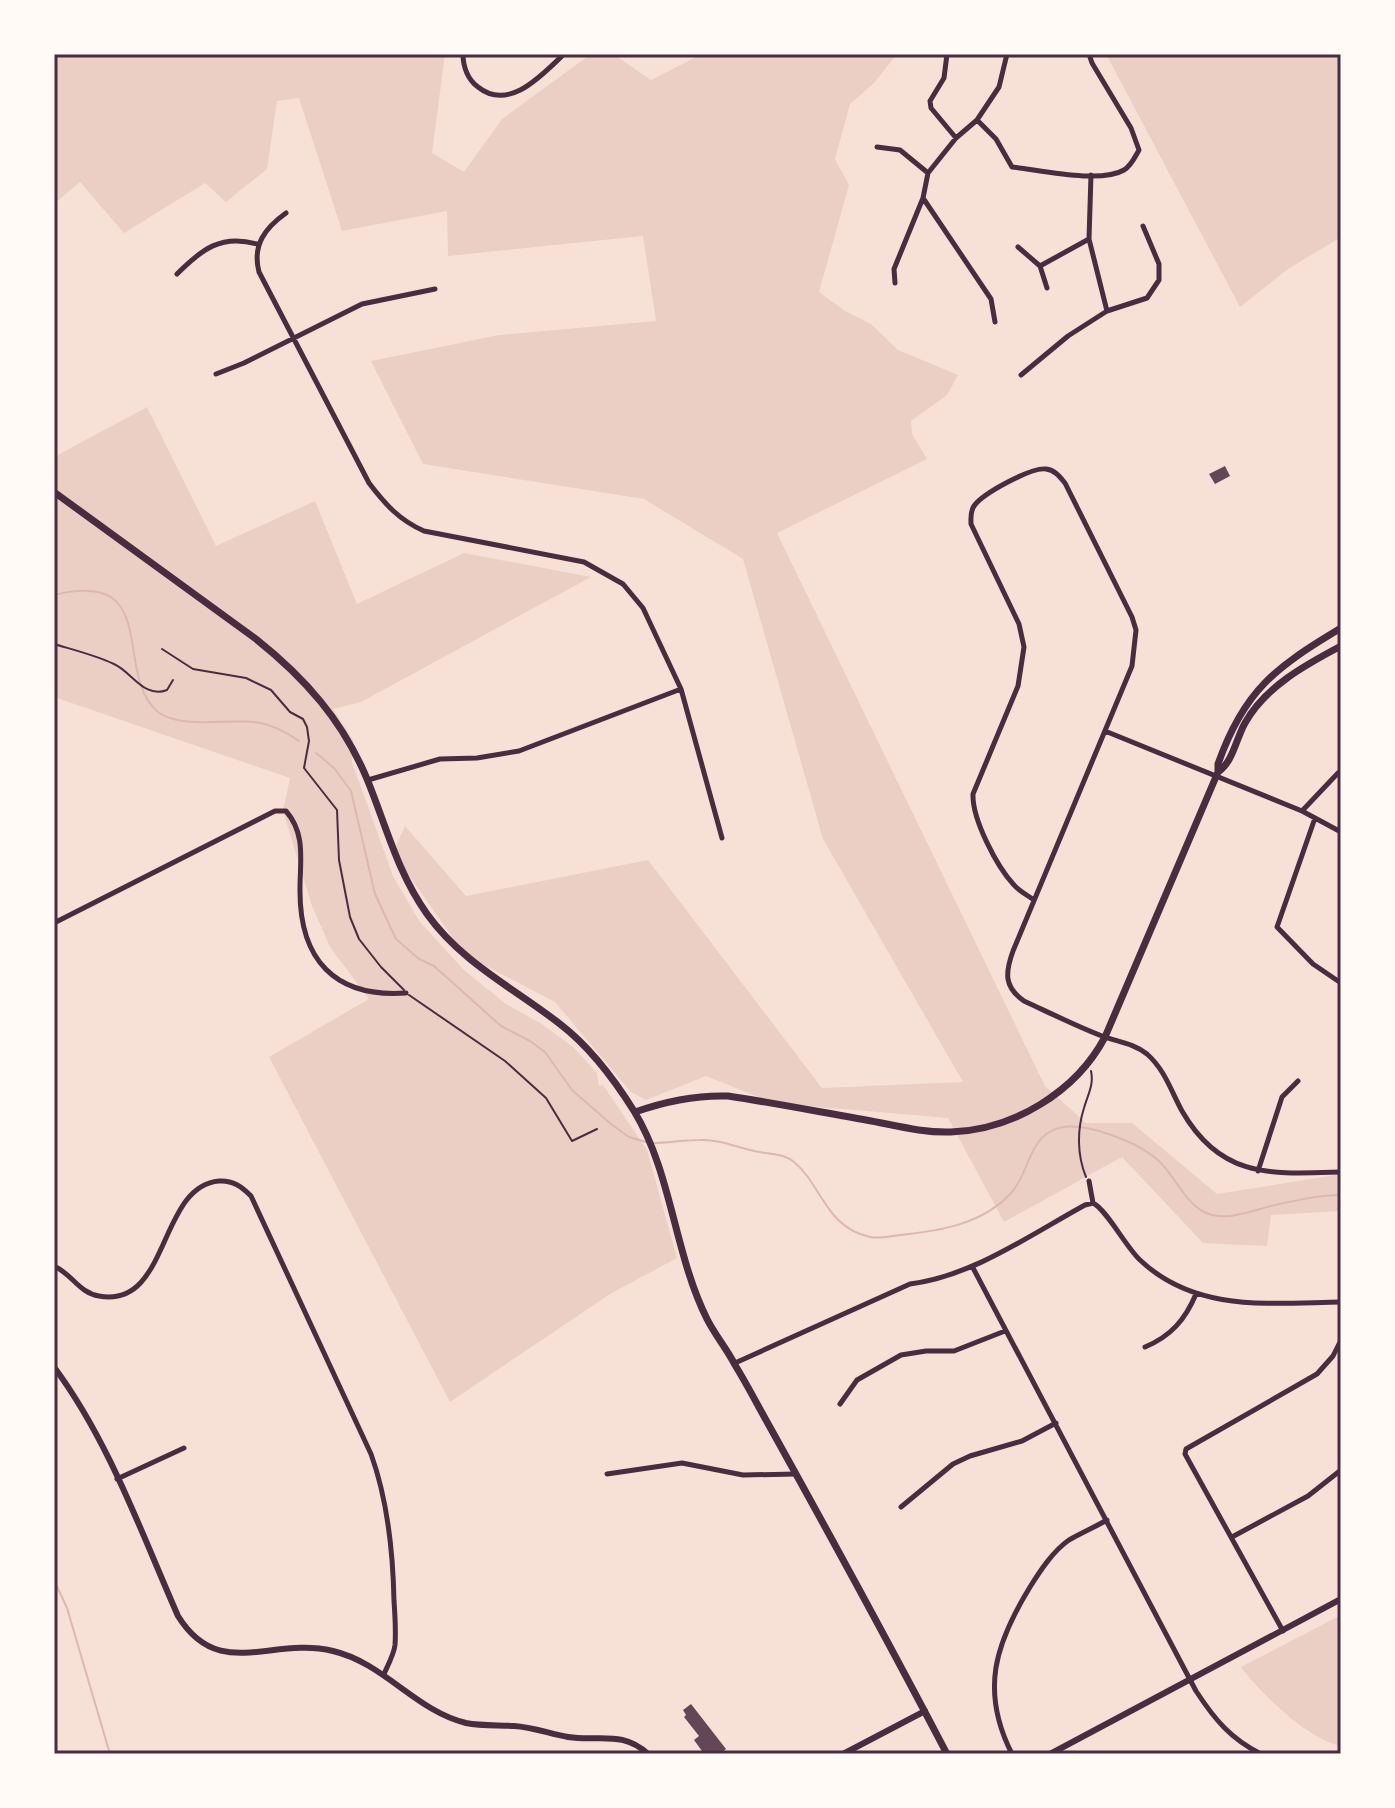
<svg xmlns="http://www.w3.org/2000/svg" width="1395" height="1808" viewBox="0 0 1395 1808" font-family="'IBM Plex Sans',sans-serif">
	<rect width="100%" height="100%" fill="#f7e1d7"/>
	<path fill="#ebcfc5" d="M54 54H445L432 153 464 172 502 119 591 54H613L651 80 702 54H897L874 83 850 104 835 159 849 185 819 292 845 311 871 324 898 350 958 375 947 395 911 421 912 434 927 459 777 533 1045 1086 1086 1123H1132L1217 1194 1341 1174V1211L1271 1215 1267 1246 1203 1243 1122 1157 1004 1222 948 1118 773 1103 706 1076 646 1100 631 1092 555 1002 465 955 393 853 405 826 466 896 648 860 822 1088 963 1082 823 839 743 559 644 499 423 464 371 361 499 335 656 321 643 236 448 256 447 211 342 231 299 98 277 101 267 169 226 202 205 183 124 233 80 182 54 204Z
		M1106 54H1341V237L1288 269 1240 307Z
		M147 407 216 546 315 501 357 604 464 553 591 577 361 702 333 709 353 740 352 762 393 876 420 922 464 970 506 1004 542 1024 573 1047 597 1073 599 1086 603 1085 647 1150 677 1258 610 1294 450 1402 269 1057 369 999 330 947 312 906 283 811 290 778 54 697V457Z
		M1341 1615V1743L1337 1745C1305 1736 1261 1694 1241 1667Z"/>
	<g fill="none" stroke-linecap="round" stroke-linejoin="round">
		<path stroke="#dcb8b0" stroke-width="2" d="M54 595C163 568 112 674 158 712 180 729 228 719 255 722 271 724 286 732 299 741
			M316 753 334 768 351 791 375 894 396 939 419 959 434 966 501 1026 530 1041 545 1052 572 1090 611 1124 629 1137 646 1142
			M652 1143C668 1143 684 1140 700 1140 719 1139 736 1147 754 1151 767 1154 783 1153 794 1162 822 1185 825 1227 870 1237 879 1239 891 1236 900 1235 940 1231 983 1224 1011 1193 1030 1173 1028 1136 1059 1128 1086 1121 1140 1143 1160 1162 1175 1177 1185 1202 1204 1212 1227 1223 1252 1210 1275 1205 1297 1200 1319 1195 1341 1195
			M54 1580 67 1608 110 1754"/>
	</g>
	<path fill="#644757" d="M1225 466 1230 476 1215 484 1209 474Z
		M691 1704 726 1749 720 1754H699L702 1751 694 1740 699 1736 684 1717 686 1715 683 1710Z"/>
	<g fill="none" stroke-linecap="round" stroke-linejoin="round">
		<path stroke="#4a2c40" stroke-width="2" d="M54 644C74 650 95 655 114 664 132 672 144 699 167 690L173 680
			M1086 1177C1077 1155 1077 1130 1084 1108 1088 1094 1094 1085 1091 1071"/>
		<path stroke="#4a2c40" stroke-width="2" d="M162 649 193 669 246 678 271 690 290 712 303 719 307 727 309 741 304 768 337 810 339 860 350 917 359 939 381 967 404 990
			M409 995 505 1061 546 1098 572 1141 597 1129"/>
		<path stroke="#4a2c40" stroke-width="5" d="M463 54C463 67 468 80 478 87 509 112 542 75 564 54
			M947 54 944 78 930 101 931 108 956 138
			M977 120 996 139 1012 167C1040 170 1100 184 1124 170 1131 166 1135 157 1139 150L1131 128 1092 63 1089 54
			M877 147 900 150 928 173
			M1091 175 1089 239 1107 311
			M923 198 991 299 995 322
			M286 213C265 228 252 245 259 272L369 483C385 504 399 520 424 531L584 562 623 584 643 608 681 689 722 838
			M1018 247 1040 266 1047 288
			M1040 266 1089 239
			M177 274C202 249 221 234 257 244
			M895 283 894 269 923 198 928 173 956 138 977 120 999 87 1007 54
			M216 374 244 363 362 304 435 289
			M1021 375 1068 336 1107 311 1147 298 1159 280V264L1143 226
			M1105 731 1302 811 1341 832
			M368 780 440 759 477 758 519 751 681 689
			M1302 811 1338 773
			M1315 818 1277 927 1313 964 1338 981
			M1034 900C1027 895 1019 891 1014 885 997 867 972 819 973 794L1018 686 1024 647 1019 624 971 524C971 518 970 512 974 506 982 494 1031 467 1046 469 1055 470 1060 477 1065 483L1132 617 1136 630 1132 666 1013 951C1005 973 1004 987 1024 1001 1050 1013 1076 1026 1102 1036 1118 1042 1133 1043 1147 1054 1165 1070 1171 1091 1182 1111 1221 1179 1271 1174 1341 1172
			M54 923 275 811H286C306 834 300 861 300 888 299 960 335 998 406 993
			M1258 1171 1282 1097 1298 1081
			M1089 1181 1093 1203C1106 1209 1126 1247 1140 1260 1196 1313 1270 1303 1341 1302
			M54 1266C72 1274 79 1293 99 1296 170 1309 158 1186 219 1181 233 1180 242 1187 251 1196L371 1454C388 1501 393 1551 394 1601 395 1615 396 1631 395 1645 394 1654 388 1665 384 1674
			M972 1266 1196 1691C1215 1720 1231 1739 1261 1754
			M1145 1347C1171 1336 1185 1320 1196 1294
			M735 1363 910 1284C973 1276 1030 1235 1085 1205L1093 1203
			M840 1404 857 1380 901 1355 926 1351H954L1005 1331
			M607 1474 682 1463 743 1475 796 1474
			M117 1479 184 1448
			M901 1507 953 1464 970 1456 1022 1441 1056 1423
			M1232 1537 1308 1496 1341 1470
			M1283 1631 1185 1454 1186 1449 1317 1374 1333 1356 1341 1340
			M1012 1754C980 1691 995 1644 1030 1587 1040 1571 1053 1551 1069 1540 1081 1533 1095 1527 1107 1520"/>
		<path stroke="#4a2c40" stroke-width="6" d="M54 1367C109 1441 141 1532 178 1616 219 1682 271 1636 333 1651 384 1663 416 1711 466 1723 481 1726 498 1725 514 1726 533 1727 550 1734 568 1737 599 1742 622 1730 648 1754
			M843 1754 925 1711
			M1050 1754 1341 1599"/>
		<path stroke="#4a2c40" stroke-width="7" d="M54 492 256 639C305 678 343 721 367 779 386 825 397 872 427 914 462 963 514 988 560 1024 590 1047 614 1079 634 1111 672 1173 674 1253 707 1319 715 1335 727 1349 735 1365 748 1386 759 1408 771 1429 831 1537 890 1645 947 1754
			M1218 772C1233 762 1236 739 1245 723 1265 687 1305 665 1341 646
			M635 1112C666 1101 695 1095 728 1096 774 1103 820 1112 866 1120 894 1125 922 1133 951 1132 1013 1130 1076 1092 1105 1037L1218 772V764C1244 690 1276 667 1341 628"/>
	</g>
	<rect width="1395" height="1808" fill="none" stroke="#fffaf5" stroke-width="112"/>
	<rect x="56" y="56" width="1283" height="1696" fill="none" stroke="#4a2c40" stroke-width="3"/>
</svg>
